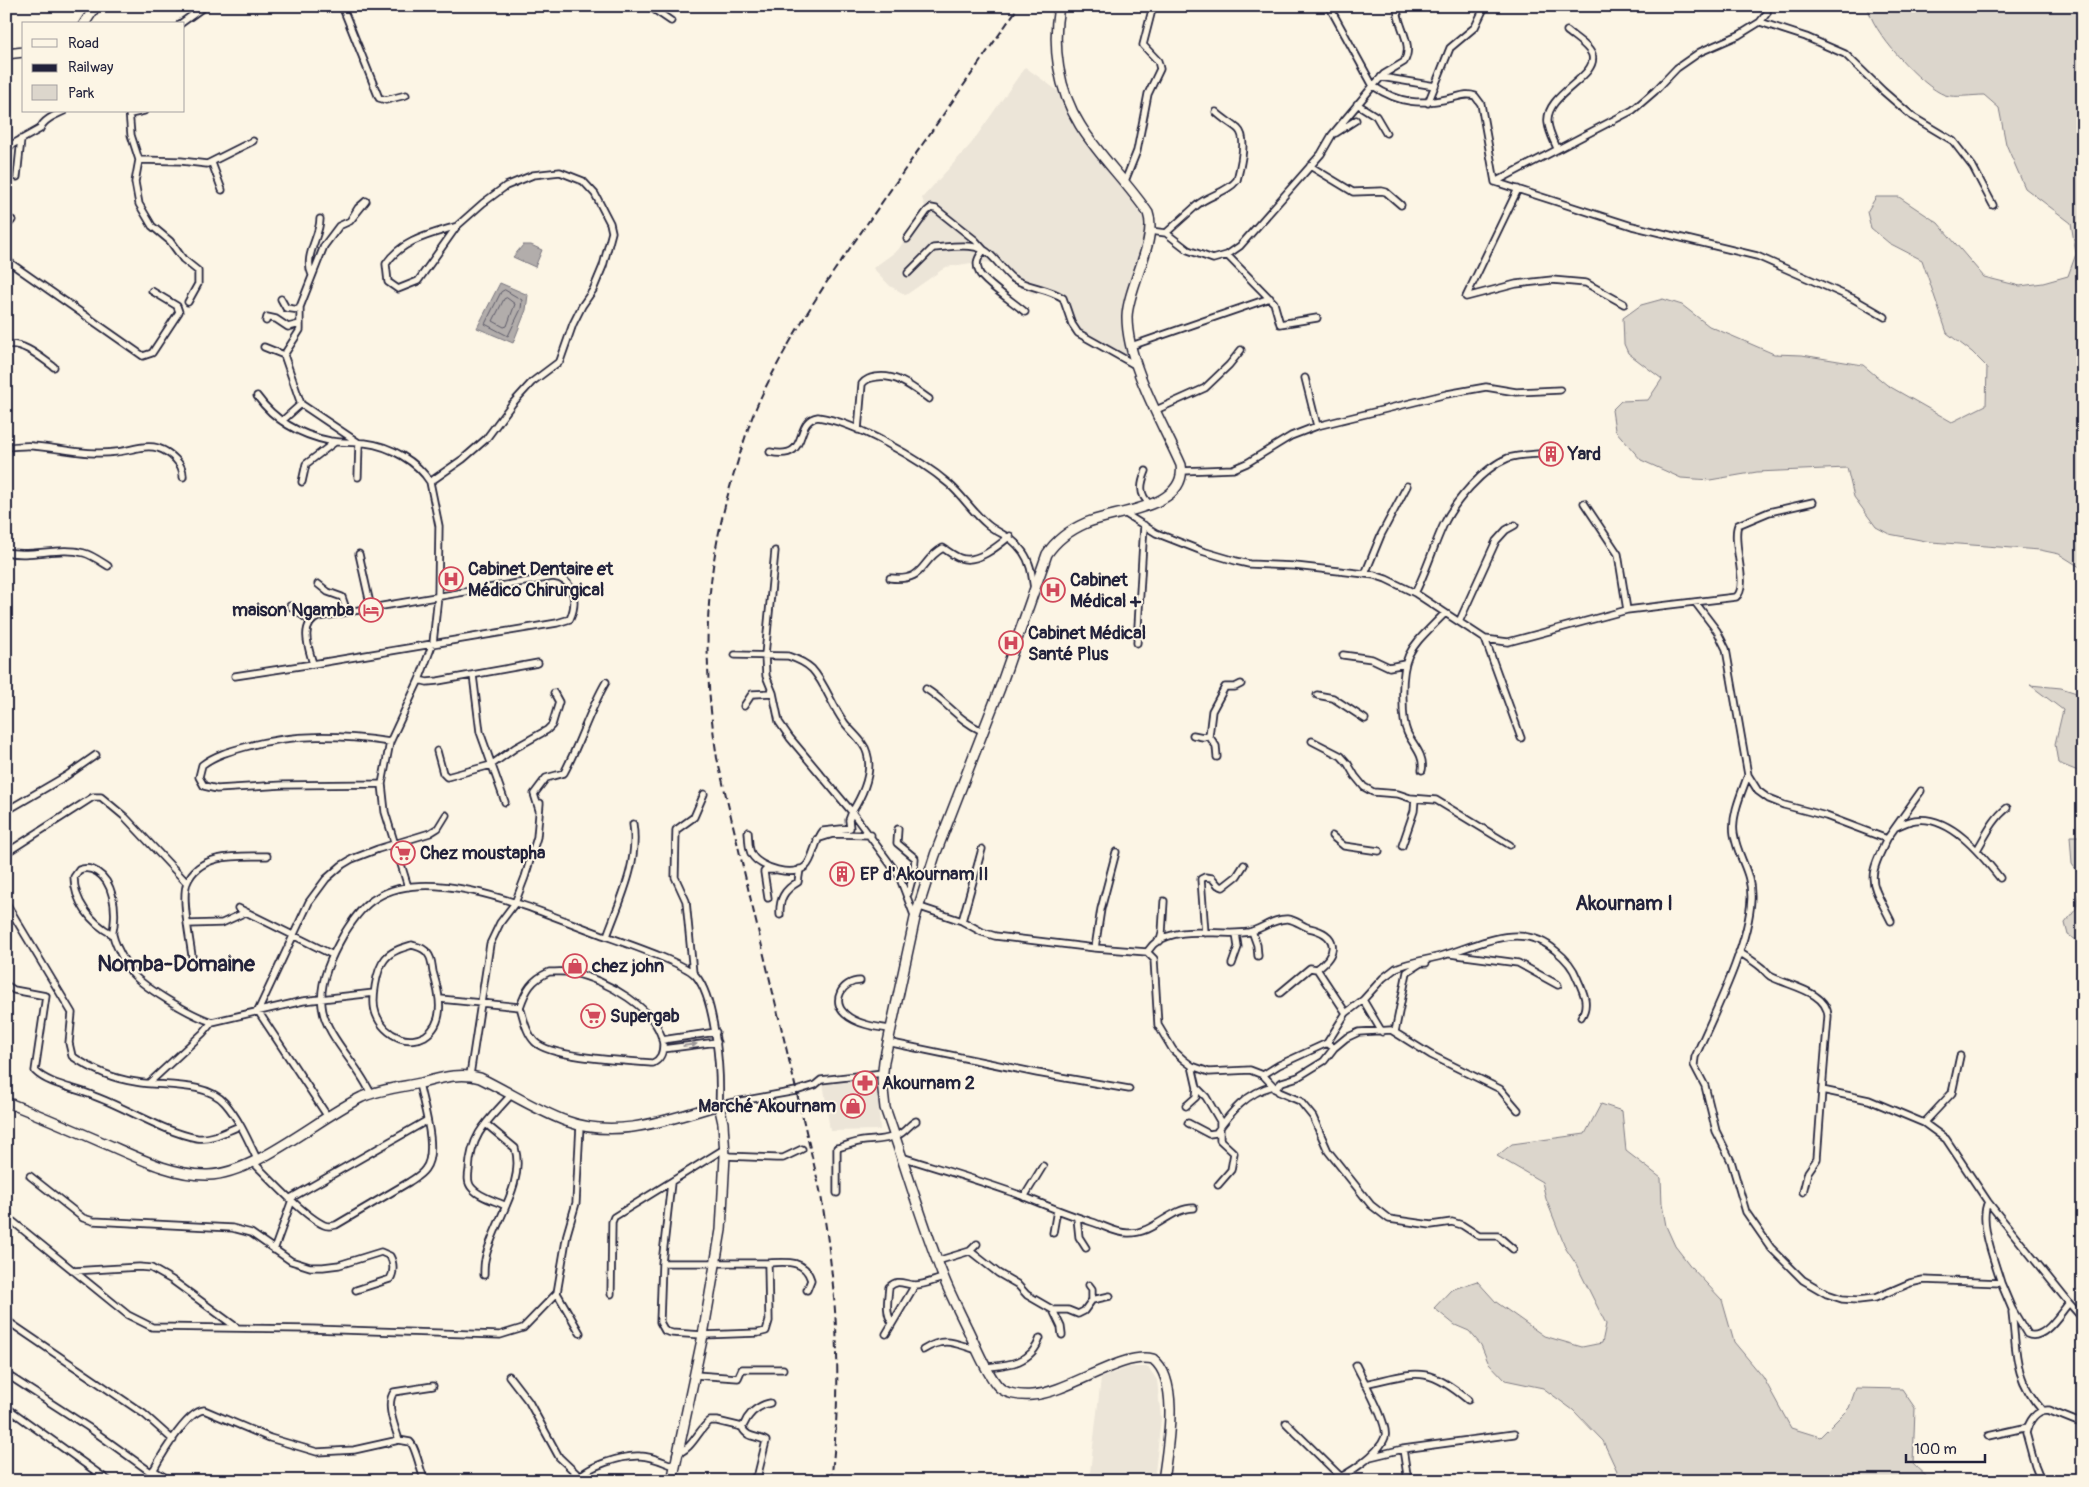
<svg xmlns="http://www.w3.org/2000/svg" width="2089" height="1487" viewBox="0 0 2089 1487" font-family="Pangolin,sans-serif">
	<rect width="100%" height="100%" fill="#fcf5e5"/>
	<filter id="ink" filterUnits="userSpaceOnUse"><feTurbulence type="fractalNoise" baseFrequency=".02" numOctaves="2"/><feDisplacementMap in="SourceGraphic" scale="10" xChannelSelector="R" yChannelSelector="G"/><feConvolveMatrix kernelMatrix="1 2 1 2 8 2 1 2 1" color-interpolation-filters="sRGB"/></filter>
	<g filter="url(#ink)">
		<path fill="#ece5d8" d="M1025 67 1065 96 1079 126 1148 217 1149 235 1128 290 1136 369 1084 339 1071 321 1067 299 1063 298 1060 293 1033 294 1015 284 999 262 971 263 946 267 906 295 890 286 873 268 898 250 926 209 922 198 971 144Z
			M877 1076 880 1130 830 1131 823 1081Z
			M1129 1367H1148L1157 1380 1161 1419 1154 1481H1089L1101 1378Z"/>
		<path fill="#dcd6cc" stroke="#7f7c84" d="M1868 6H2083V569L2059 554 2040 550 1931 542 1889 534 1876 527 1854 497 1847 468 1757 472 1710 480 1681 478 1641 460 1615 430 1612 410 1621 401 1648 400 1662 379 1628 353 1624 344 1623 318 1641 305 1663 299 1682 305 1709 326 1774 354 1802 355 1863 365 1887 385 1952 422 1986 405 1987 367 1972 352 1947 333 1922 260 1889 243 1871 228 1867 212 1876 197H1899L1938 223 1984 277 2020 286 2043 283 2068 276 2076 254 2071 223 2025 188 2006 144 1999 108 1984 95C1974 95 1954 98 1945 95 1923 88 1869 29 1868 6Z
			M2030 685 2061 688 2083 695V773L2058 763 2055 744 2063 710Z
			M2070 836H2083V944L2068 935 2065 923 2076 909 2081 877 2072 864Z
			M1601 1104 1622 1111 1626 1151 1661 1178 1662 1204 1666 1226 1675 1246 1692 1268 1722 1300 1734 1342 1763 1377 1791 1428 1820 1437 1849 1408 1856 1388 1902 1389 1915 1408 1913 1464 1931 1481H1619L1617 1471 1603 1441 1573 1410 1543 1388 1505 1380 1488 1362 1481 1345 1469 1331 1455 1325 1434 1308 1451 1290 1477 1281 1496 1302 1544 1336 1582 1347 1602 1343 1606 1324 1576 1264 1566 1249 1546 1199 1542 1182 1497 1156 1512 1144 1585 1134Z"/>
		<path fill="#b2adab" stroke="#78757e" d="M523 245H531L542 250 535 267 513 257Z
			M500 283 528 295 526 310 513 343 477 328Z"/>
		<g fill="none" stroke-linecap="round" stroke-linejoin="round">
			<path stroke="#5c5a68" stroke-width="1" d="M505 290 522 300 521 309 508 336 485 324 501 292Z
				M507 298 515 304 507 326 504 327 493 321 504 299Z"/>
			<g stroke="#22223b" stroke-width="9">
				<path id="street" d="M342 6 379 98 386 100 406 95
					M649 6 671 21
					M1329 6 1373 86C1400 104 1421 105 1452 98 1461 96 1467 93 1475 96L1481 104 1495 182
					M1760 22 1806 37 1845 54 1883 91 1913 117 1953 141 1973 167 1993 205
					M180 24 205 6
					M1381 77 1435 86
					M1428 103 1450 48 1475 27 1485 6
					M1357 104 1376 116 1386 133
					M129 111 131 135 139 160 135 182 139 204 152 226 170 241 183 259 198 271V284L188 302
					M130 114 144 111
					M1336 133 1356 120
					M6 148 40 129C43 120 55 115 64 111
					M1557 148C1554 141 1549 132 1548 123 1544 94 1599 77 1592 55 1589 46 1574 37 1567 31
					M139 160 181 161 207 164 253 141
					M212 163 222 190
					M1310 166 1353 192 1382 191 1386 192 1401 205
					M17 177 21 139
					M1125 181 1137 151 1148 94 1160 69 1158 61 1143 45 1153 6
					M1495 182 1632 226 1757 256 1852 298 1885 317
					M1495 182 1633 110 1655 91 1677 68 1700 52 1739 35 1760 22 1767 13 1768 6
					M1518 189 1466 297 1516 284 1552 280 1586 283 1624 304
					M6 227 12 220
					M1150 231 1166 233 1188 250 1213 259 1227 255 1240 246 1321 154 1332 135 1373 86 1384 74 1404 62C1415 44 1396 25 1397 6
					M1166 233C1176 224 1186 215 1196 206 1208 195 1227 193 1237 180 1240 168 1248 138 1238 129 1231 123 1223 119 1216 112
					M907 239 927 211 931 208 936 209 975 240 984 250C978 257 975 263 979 272 982 281 1016 304 1025 312
					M1227 255 1274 303 1280 324 1317 318
					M6 260 143 356 152 353 179 312 177 306 152 291
					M908 273 933 248C948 247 970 243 984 250 995 256 1002 270 1012 278 1028 288 1048 288 1063 298L1072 324 1078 333 1137 366
					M312 275C303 256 320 237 320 219
					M281 299 286 308 300 310
					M266 321 267 317 276 319 288 327 300 324
					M6 345C24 342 40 357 54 367
					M1131 346 1270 298
					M264 347 284 355 301 404 359 443 358 477
					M284 355 300 330V307L324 246 339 226 350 221 358 208 366 201 350 221
					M1305 378 1317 426
					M257 396C275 421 300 435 330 441 342 443 354 442 365 443 390 446 417 461 430 482
					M1156 410 1205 388 1229 365 1241 350
					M282 421 301 404
					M858 430 862 384C866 379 870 378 876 377 897 374 912 387 929 399
					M6 447C15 447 24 445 33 446 61 448 88 456 116 452 130 451 144 444 158 448 170 452 184 464 183 477
					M770 452C812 461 792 421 818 417 855 422 920 459 949 484 963 496 973 513 988 525 1002 536 1011 535 1023 552 1031 563 1032 576 1034 589
					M1146 471C1141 483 1138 494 1150 504
					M1181 471 1233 469 1247 463 1291 436 1317 426 1447 394 1486 387 1516 392 1560 390
					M302 482 306 464 335 442
					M1584 503 1618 554 1627 610
					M1124 513 1156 533 1202 551 1236 561 1249 564 1295 566 1374 575 1386 579 1415 593 1485 639 1521 738
					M6 552C31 558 59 546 84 553 92 555 100 561 108 566
					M359 554 371 608
					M1365 574 1381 535 1407 486
					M890 578C926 582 919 561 943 548 948 551 954 556 960 558 977 564 998 546 1010 536
					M318 584 328 592 342 597 347 612
					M1415 593C1426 572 1433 548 1443 526 1454 502 1483 468 1508 458 1518 455 1528 455 1538 454
					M1695 602 1717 631 1726 649 1748 775 1758 791 1769 799 1784 805 1826 816 1887 839C1866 882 1870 879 1891 921
					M290 606 310 621
					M1459 622 1496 541 1506 530 1515 525
					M1485 639 1508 642 1627 610 1736 597C1750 587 1731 542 1738 525L1769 512 1813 502
					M1137 643 1144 525
					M735 655 788 656C797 659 806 663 812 669 825 683 832 706 844 722 851 732 864 741 867 753 873 772 862 796 852 812L899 876 915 918
					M1343 655 1372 659 1389 667 1405 664
					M473 675 480 732 505 802
					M235 676 313 664C309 649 299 625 318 617L553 577C574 579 578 601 570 619L557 623 313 664
					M419 680 427 682 438 681 538 663
					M926 689C947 702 958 720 982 731
					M1317 695 1333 698 1365 719
					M744 706 752 694 773 693
					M1193 735 1203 737 1209 736 1212 711 1225 687H1235L1241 684
					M1209 736 1216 746 1217 757
					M1312 741 1341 756 1348 764 1355 776 1364 787 1373 792 1398 794 1410 798 1436 800 1510 845
					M437 751 443 773 447 777 491 765 515 748 547 730 552 725 559 702 554 693
					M1422 770C1425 755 1412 744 1407 732 1403 723 1403 711 1403 701 1401 651 1412 647 1445 613
					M1748 775C1742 792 1731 815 1734 834 1738 859 1752 871 1751 899 1749 946 1714 1014 1695 1057L1694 1065 1705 1086 1716 1131 1731 1161 1746 1212 1771 1248 1803 1280 1827 1294 1842 1299 1858 1300 1875 1298 1910 1283 1923 1280 2001 1283 2012 1309 2027 1334C2044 1342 2060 1313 2069 1303L2083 1319
					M382 784 283 785 217 789 204 786 199 777 202 765C215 755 230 751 245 747 293 733 341 735 390 742
					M539 810 534 794 546 778 564 773C580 743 589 711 606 682
					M6 811 66 776 96 755
					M1896 827C1902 824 1909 821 1915 820 1950 815 1981 854 2000 878
					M898 829 897 843 915 858 914 872 908 894
					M748 832C749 840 748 849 752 855 760 868 793 878 806 866 813 860 815 840 823 831L850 828 849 820 852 812 790 738 779 722 773 693 766 676 765 655 775 551
					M1332 836 1344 846 1379 851
					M817 839 833 834 871 835
					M1887 839 1921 791
					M1402 846 1414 811 1415 799
					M1977 850C1986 835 1993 819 2007 808
					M6 853 93 797H101L125 817 187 883
					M408 887 385 812 382 784 390 742 419 680 433 643 438 596 439 526 430 482 463 459 486 439 512 404 532 382 560 361 573 324 582 306 593 290 603 266 612 232 610 223 595 194 583 181 560 172 533 175 506 186 483 203 457 226 418 281 398 289 388 282 386 264C401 240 432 234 457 226
					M768 898 764 872 766 870H774
					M6 903 72 1013 69 1043 72 1056C91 1069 114 1079 136 1082 161 1087 206 1081 225 1103 239 1119 248 1140 257 1159
					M920 907 962 921 982 932 995 936 1095 948 1147 952C1150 949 1152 945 1155 943 1180 924 1220 937 1249 932 1262 929 1274 918 1288 919 1296 920 1302 926 1309 928 1337 934 1340 952 1317 969
					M238 908 333 955
					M780 915C779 899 784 890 798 882L800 869
					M962 921 982 849
					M188 924 222 923 246 912
					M1252 931 1257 945 1258 956
					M1205 933 1201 879 1205 877 1212 878 1218 885 1223 887 1237 876 1244 865
					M112 934C91 923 74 901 74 877L79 870C86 867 91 868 97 872 113 882 116 907 114 924 114 928 112 932 113 935 115 946 124 960 129 969 139 986 193 1016 212 1022L303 1001 374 993
					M607 936C620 900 639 863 633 824
					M1160 941 1162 933 1164 901
					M412 945C418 947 425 948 428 954 432 958 432 967 433 972 439 992 447 1022 425 1036 418 1040 408 1041 400 1038 389 1034 380 1025 376 1014 371 1001 376 970 385 959 391 951 402 948 412 945Z
					M1095 948 1101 909 1116 852
					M1147 952 1154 959 1158 1025 1173 1050 1184 1060 1192 1066 1209 1072 1250 1070 1263 1075 1279 1092 1300 1101 1313 1117 1328 1151 1371 1205 1389 1219 1431 1225 1452 1222 1462 1225 1479 1236H1498L1513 1249
					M1739 952C1747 957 1755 962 1762 968 1765 971 1767 974 1770 976 1788 986 1827 991 1828 1016L1822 1090 1869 1100 1924 1123 1946 1139 1988 1202 2069 1303
					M1450 954 1518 963 1558 985
					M192 956C190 940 181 897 187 883 199 852 241 856 267 856
					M1232 964 1238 947 1236 934
					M549 972C557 972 565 971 573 973 604 979 659 1009 663 1044 663 1053 661 1059 653 1063 628 1061 551 1058 535 1042 526 1033 524 1019 520 1007 526 990 531 980 549 972Z
					M693 973 686 901 675 877 676 830 694 817 704 794
					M860 981C842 981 831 1001 845 1014 856 1024 875 1027 890 1029
					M6 985 14 990 46 996 35 1071C49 1085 76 1088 94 1096 125 1107 166 1133 197 1138 212 1140 226 1131 240 1126
					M1280 993 1310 968 1317 969 1346 1013
					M440 999 481 1003 470 1075
					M1363 1000 1382 1032
					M520 1007 481 1003 490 944 500 923 515 903 525 877 537 837 540 803
					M1395 1032 1407 972 1421 963H1426
					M662 1040 716 1032
					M887 1042 1037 1073 1129 1089
					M1327 1043 1346 1013 1363 1000 1383 978 1396 968C1410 962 1426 960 1441 956 1479 945 1521 920 1556 951 1565 958 1573 967 1577 978 1583 991 1590 1004 1581 1017
					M663 1049 717 1042
					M1192 1066 1197 1088 1206 1097 1220 1121V1140L1234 1153 1231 1170 1218 1185
					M1263 1075 1279 1065 1327 1043 1334 1048 1346 1038 1359 1032 1391 1030 1431 1055 1500 1089 1518 1110
					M149 1083 203 1033 212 1022
					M1275 1089 1282 1082 1298 1077 1324 1061 1334 1048
					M371 1094C359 1065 325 1036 322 1006 319 981 332 955 344 934 352 921 362 906 376 898 433 862 542 913 600 934 619 941 686 963 696 976 716 1000 721 1074 719 1105L796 1091 815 1085 821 1080 883 1073
					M1186 1106 1196 1097 1197 1088
					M328 1117 258 1011 309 902 326 879 342 865 352 859 378 849 430 833 438 828 446 815
					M1188 1123 1209 1134 1216 1133C1231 1112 1246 1093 1273 1086
					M1924 1123 1952 1093 1960 1056
					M725 1156 776 1158H783L802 1149
					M902 1157C943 1170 985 1182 1025 1197 1047 1206 1069 1215 1092 1222 1105 1226 1115 1233 1128 1233 1154 1234 1170 1208 1194 1208
					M253 1162C270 1179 304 1216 324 1225 328 1227 332 1226 336 1225L409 1182C415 1178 421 1175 425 1169 439 1151 423 1105 419 1083
					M30 1176 83 1218 93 1221 232 1228 251 1233 291 1261 310 1267H323L339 1265 381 1252 390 1256C394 1263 394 1273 390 1279L356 1290
					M1803 1192 1808 1172 1817 1159 1822 1090
					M837 1193V1148C846 1146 854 1142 864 1141 876 1140 887 1140 898 1135 906 1132 908 1125 916 1121
					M1024 1197 1043 1166
					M291 1198 426 1121
					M1988 1202C1978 1222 1995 1262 2001 1283
					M506 1206C496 1201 479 1197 472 1188 467 1183 468 1176 469 1170 471 1132 489 1120 512 1094
					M6 1216 128 1315 152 1327 310 1329 500 1335 523 1328 557 1293
					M1077 1218 1079 1237 1086 1248
					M1053 1233 1057 1210
					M274 1250 292 1200
					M970 1251 998 1273 1017 1284 1027 1295 1053 1310H1068L1078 1314 1084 1311 1092 1300 1110 1296
					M937 1261 970 1251 977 1244
					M662 1263H768L769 1321 766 1331 758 1333 703 1335 672 1333 665 1331 660 1322 662 1263 671 1183
					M768 1263C785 1262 805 1259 811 1280L807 1290
					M73 1271 139 1267 151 1268 172 1280 236 1327
					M484 1275C484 1270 484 1264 485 1260 492 1224 526 1185 515 1148L486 1124
					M1089 1285 1092 1289V1300
					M611 1294 612 1222 614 1217 724 1149
					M1053 1310 1061 1327 1062 1335
					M2012 1312C2017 1353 2013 1377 2042 1410
					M6 1320 144 1414 173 1440
					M892 1322C885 1314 888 1298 889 1287 899 1278 904 1285 915 1285 924 1285 935 1280 943 1278
					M580 1333 557 1293 567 1234 576 1203 580 1125
					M886 1334 915 1285
					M923 1350C945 1336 954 1343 977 1350
					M987 1367C1009 1365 1032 1363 1040 1338
					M6 1374 88 1427 152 1473
					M695 1375 738 1378 742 1369H783
					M509 1376 529 1402 559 1457 579 1476
					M1365 1384C1416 1373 1425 1364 1468 1400
					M6 1407 109 1481
					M1286 1423 1341 1477
					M742 1427C747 1439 757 1435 766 1441L758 1474 751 1481
					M1988 1436 2028 1427
					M399 1440C395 1427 385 1404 394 1392L433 1386
					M1403 1449 1408 1481
					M676 1454C693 1449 697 1431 710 1421H717L742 1427C746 1423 745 1420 749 1416 753 1410 763 1404 770 1403
					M1370 1457 1403 1449 1514 1434
					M153 1470 171 1481
					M148 1481C156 1464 186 1411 204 1410L270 1438 317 1452 354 1450 399 1440 410 1442C416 1447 420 1471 425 1481
					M576 1481C586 1466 623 1455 640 1456 652 1456 663 1462 674 1466
					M1331 1481C1348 1475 1379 1454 1385 1437 1389 1424 1362 1378 1356 1365
					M2041 1481 2035 1466 2026 1433C2029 1421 2036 1410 2048 1410L2083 1424"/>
			</g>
			<g stroke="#22223b" stroke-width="12">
				<path id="secondary" d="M1059 6C1052 46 1058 90 1080 125 1099 156 1127 182 1148 213 1158 240 1128 286 1127 317 1127 364 1162 422 1181 465 1188 509 1114 511 1086 523 1070 530 1057 539 1047 554L1000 688 935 855 915 918 884 1061 882 1081 885 1108C905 1164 921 1221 943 1276 950 1294 959 1311 967 1328 976 1346 984 1369 997 1385 1004 1394 1020 1396 1032 1395 1068 1393 1122 1351 1153 1359 1181 1381 1167 1450 1163 1481
					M84 24 96 6
					M6 54 24 52
					M6 1102C37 1114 67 1127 97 1140 131 1154 170 1176 208 1175 255 1174 318 1118 362 1097 381 1089 402 1087 421 1083 441 1078 461 1072 480 1078 509 1092 536 1110 566 1121 618 1140 669 1119 719 1105L723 1123 725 1156 721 1230 703 1335 672 1481"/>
			</g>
			<use href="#street" stroke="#fcf5e5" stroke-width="5.5"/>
			<use href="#secondary" stroke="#fcf5e5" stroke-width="9"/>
			<path stroke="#22223b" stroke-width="2" stroke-dasharray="8 4" stroke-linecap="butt" d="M831 1481C843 1383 837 1287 820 1190L717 758C701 653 704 569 736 467 743 444 750 420 760 399 781 354 807 312 834 271L1019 6"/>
		</g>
		<defs><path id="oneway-solid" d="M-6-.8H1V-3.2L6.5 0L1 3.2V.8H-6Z" transform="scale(1.25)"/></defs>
		<use fill="#9a9698" href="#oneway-solid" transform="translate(690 1045) rotate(-8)"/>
	</g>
	<defs>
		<g id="building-ring" transform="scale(1.25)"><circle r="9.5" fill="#fcf5e5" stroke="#d1495b" stroke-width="1.5"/><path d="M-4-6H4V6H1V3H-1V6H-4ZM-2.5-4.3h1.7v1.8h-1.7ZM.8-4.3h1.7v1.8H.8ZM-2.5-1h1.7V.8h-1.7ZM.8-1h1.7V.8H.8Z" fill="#d1495b"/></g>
		<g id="hospital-ring" transform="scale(1.25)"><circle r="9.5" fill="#fcf5e5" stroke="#d1495b" stroke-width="1.5"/><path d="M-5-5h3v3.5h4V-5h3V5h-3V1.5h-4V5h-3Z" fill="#d1495b"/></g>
		<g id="hotel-ring" transform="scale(1.25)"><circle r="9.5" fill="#fcf5e5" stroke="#d1495b" stroke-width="1.5"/><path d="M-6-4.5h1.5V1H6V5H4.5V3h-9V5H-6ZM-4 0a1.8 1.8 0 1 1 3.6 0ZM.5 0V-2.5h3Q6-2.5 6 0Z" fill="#d1495b"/></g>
		<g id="supermarket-ring" transform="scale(1.25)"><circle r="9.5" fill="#fcf5e5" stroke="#d1495b" stroke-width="1.5"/><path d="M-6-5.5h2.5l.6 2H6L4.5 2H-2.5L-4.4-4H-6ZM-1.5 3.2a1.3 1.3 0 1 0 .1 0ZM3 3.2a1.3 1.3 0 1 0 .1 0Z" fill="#d1495b"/></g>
		<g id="shop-ring" transform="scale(1.25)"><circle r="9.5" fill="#fcf5e5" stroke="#d1495b" stroke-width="1.5"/><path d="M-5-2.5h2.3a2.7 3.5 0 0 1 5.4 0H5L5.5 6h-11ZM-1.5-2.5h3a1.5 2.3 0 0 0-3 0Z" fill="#d1495b"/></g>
		<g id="pharmacy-ring" transform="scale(1.25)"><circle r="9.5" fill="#fcf5e5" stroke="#d1495b" stroke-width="1.5"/><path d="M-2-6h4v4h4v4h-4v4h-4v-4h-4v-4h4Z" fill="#d1495b"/></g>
	</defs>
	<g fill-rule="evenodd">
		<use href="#building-ring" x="1551" y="454"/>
		<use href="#hospital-ring" x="451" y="579"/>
		<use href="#hospital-ring" x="1053" y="590"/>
		<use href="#hotel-ring" x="371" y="610"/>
		<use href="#hospital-ring" x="1011" y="643"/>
		<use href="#supermarket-ring" x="403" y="853"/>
		<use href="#building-ring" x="842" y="874"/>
		<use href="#shop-ring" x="575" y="966"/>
		<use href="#supermarket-ring" x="593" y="1016"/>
		<use href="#pharmacy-ring" x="865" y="1083"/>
		<use href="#shop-ring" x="853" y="1106"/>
	</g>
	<g text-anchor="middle" stroke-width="4" stroke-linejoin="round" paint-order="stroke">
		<g font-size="18" font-weight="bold" fill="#22223b" stroke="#fcf5e5" text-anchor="start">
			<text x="1568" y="460">Yard</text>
			<text x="468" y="575">Cabinet Dentaire et<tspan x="468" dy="21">Médico Chirurgical</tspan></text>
			<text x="1070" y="586">Cabinet<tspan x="1070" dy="21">Médical +</tspan></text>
			<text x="354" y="616" text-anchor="end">maison Ngamba</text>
			<text x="1028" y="639">Cabinet Médical<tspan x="1028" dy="21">Santé Plus</tspan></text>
			<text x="420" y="859">Chez moustapha</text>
			<text x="860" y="880">EP d'Akournam II</text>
			<text x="592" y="972">chez john</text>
			<text x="610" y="1022">Supergab</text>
			<text x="882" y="1089">Akournam 2</text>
			<text x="836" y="1112" text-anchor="end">Marché Akournam</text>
		</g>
		<g font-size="20" font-weight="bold" fill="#22223b" stroke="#fcf5e5">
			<text x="1624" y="910">Akournam I</text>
		</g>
		<g font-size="22" font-weight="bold" fill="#22223b" stroke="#fcf5e5">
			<text x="176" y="971">Nomba-Domaine</text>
		</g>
	</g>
	<rect width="2089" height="1487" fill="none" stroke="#fcf5e5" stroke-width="25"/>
	<rect x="12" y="12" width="2064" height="1462" fill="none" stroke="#22223b" stroke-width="2" filter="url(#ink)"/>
	<rect x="22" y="22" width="162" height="90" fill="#fcf5e5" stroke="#a5a1a1"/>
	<rect x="32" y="39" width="25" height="8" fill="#fcf5e5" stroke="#a5a1a1"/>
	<text x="68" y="48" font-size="15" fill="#22223b">Road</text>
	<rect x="32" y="64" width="25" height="8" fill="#22223b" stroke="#a5a1a1"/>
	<text x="68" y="72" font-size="15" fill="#22223b">Railway</text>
	<rect x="32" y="85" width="25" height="15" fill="#dcd6cc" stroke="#a5a1a1"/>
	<text x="68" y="98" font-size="15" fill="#22223b">Park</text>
	<path d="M1906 1454v8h79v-8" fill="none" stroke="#22223b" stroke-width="2.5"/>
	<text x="1914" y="1454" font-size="15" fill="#22223b" stroke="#fcf5e5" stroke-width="4" paint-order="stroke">100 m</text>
</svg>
